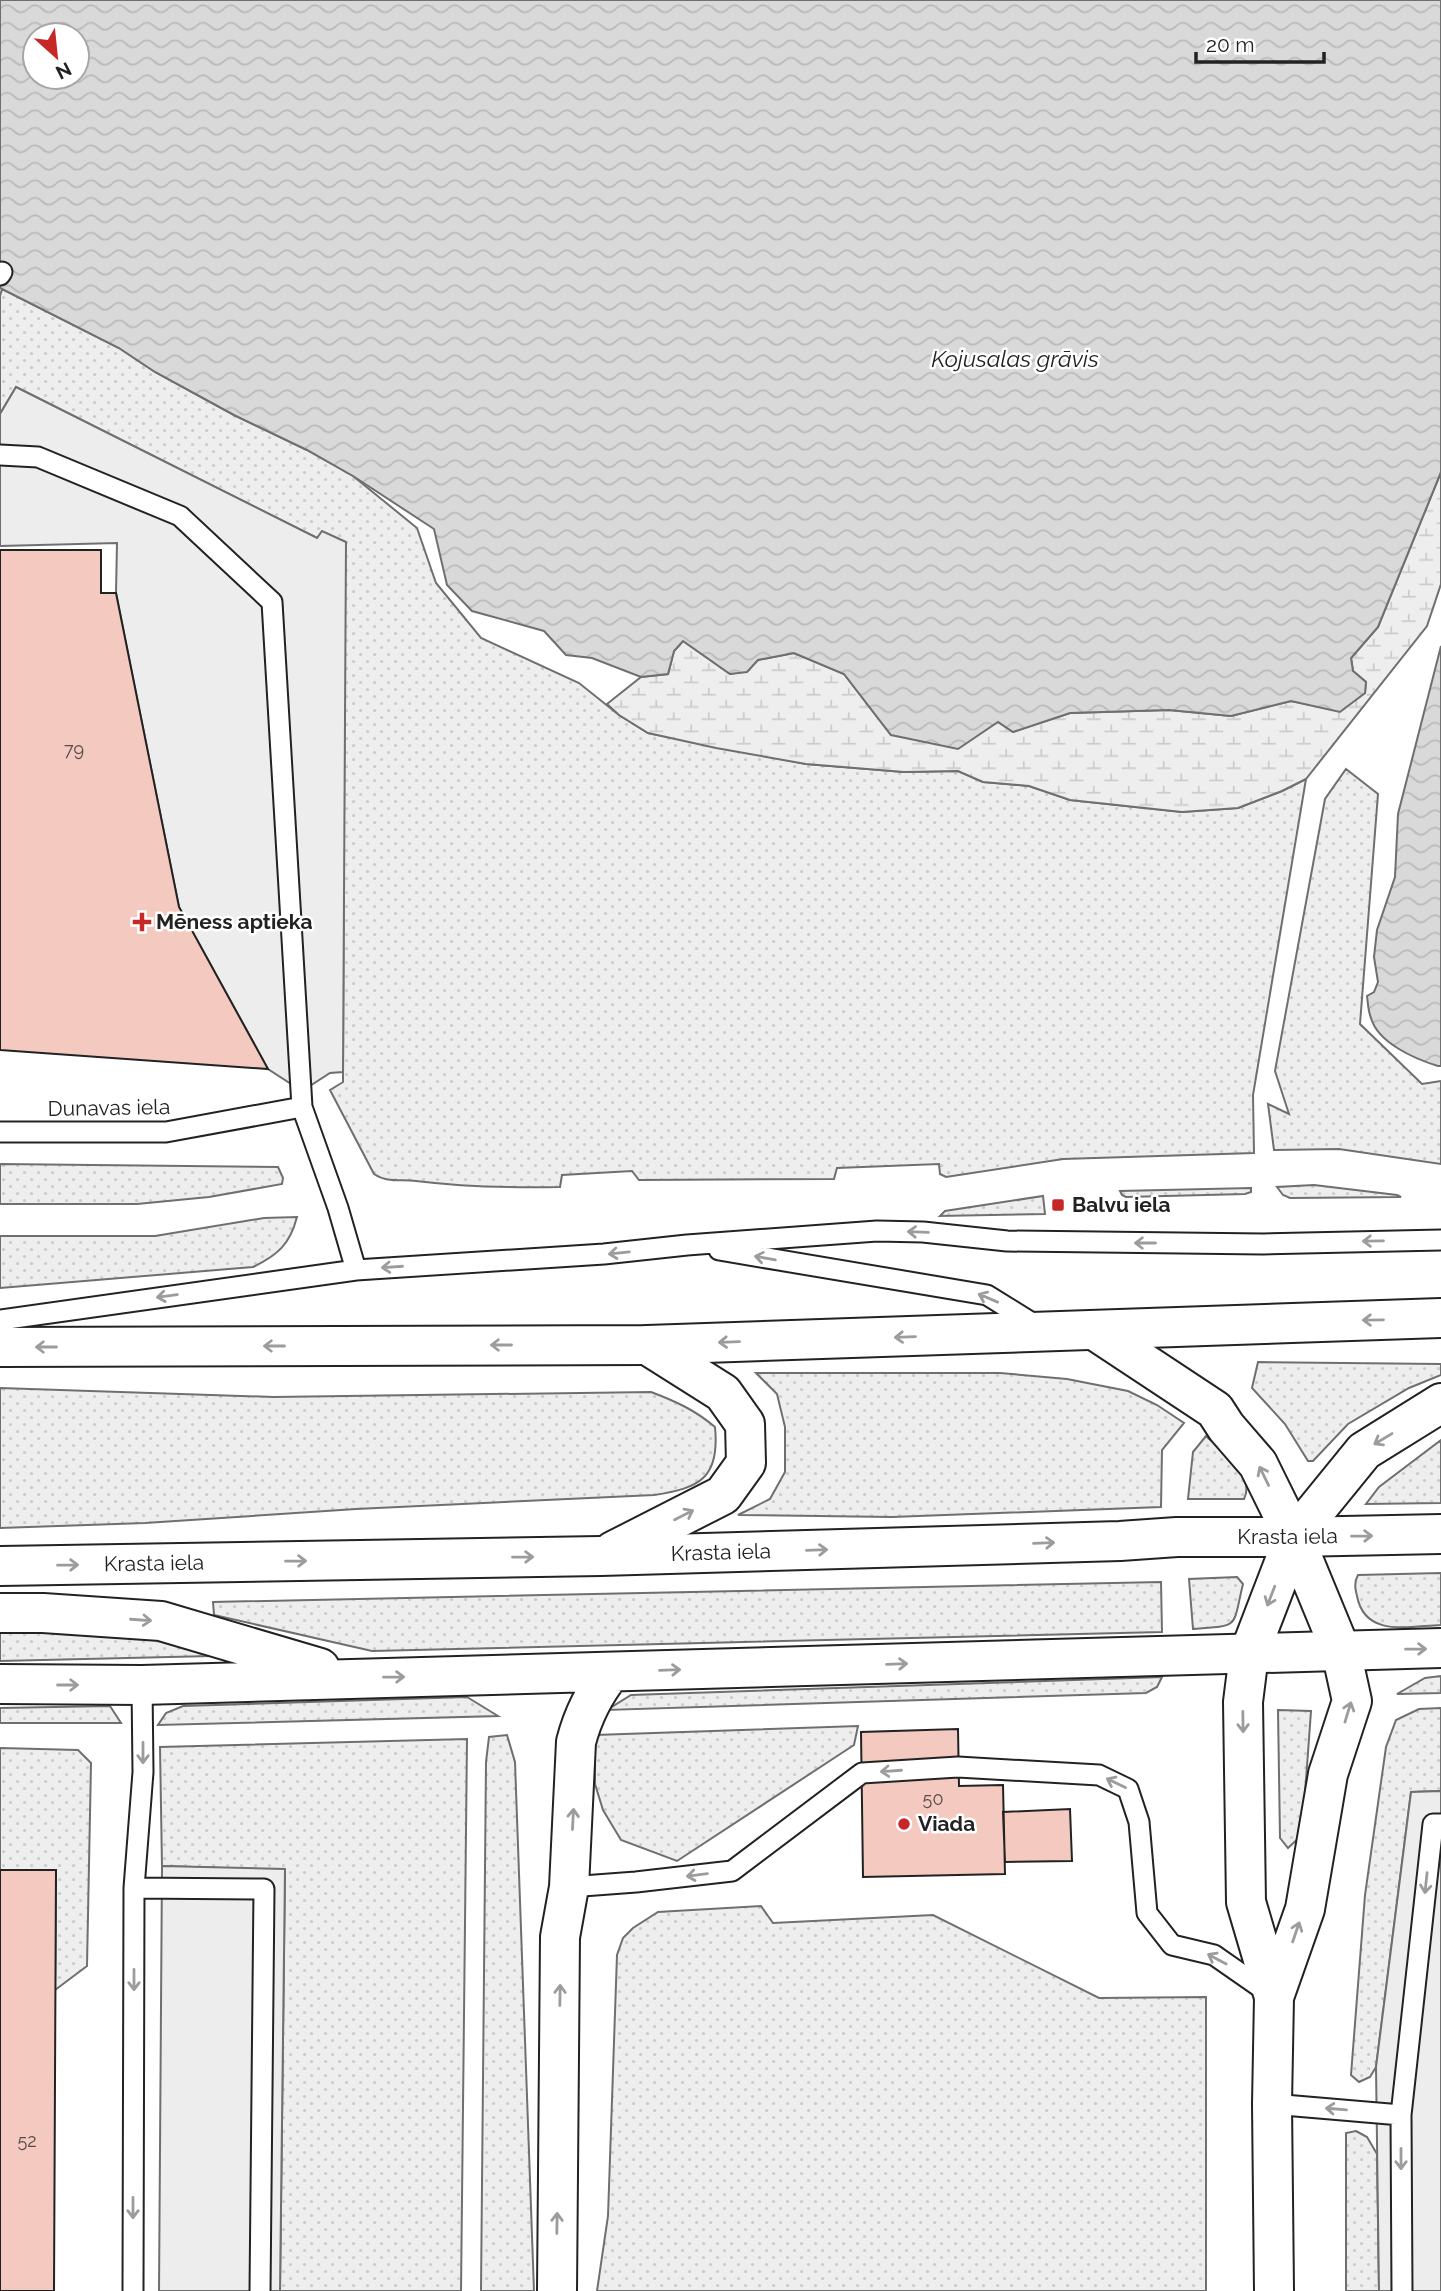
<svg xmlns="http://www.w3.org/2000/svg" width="1441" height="2291" viewBox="0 0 1441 2291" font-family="Raleway,sans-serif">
	<defs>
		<pattern id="grass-dots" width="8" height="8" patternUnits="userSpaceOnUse" patternTransform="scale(1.75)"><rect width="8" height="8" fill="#eee"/><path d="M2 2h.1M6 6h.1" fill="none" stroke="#ccc" stroke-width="1.8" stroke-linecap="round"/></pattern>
		<pattern id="wetland-marsh" width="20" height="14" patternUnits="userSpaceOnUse" patternTransform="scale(1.75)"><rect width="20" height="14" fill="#eee"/><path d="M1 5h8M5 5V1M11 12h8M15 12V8" fill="none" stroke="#ccc"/></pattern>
		<pattern id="water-waves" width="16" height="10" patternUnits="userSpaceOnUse" patternTransform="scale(1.75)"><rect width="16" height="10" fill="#d9d9d9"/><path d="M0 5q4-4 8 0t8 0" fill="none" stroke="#bababa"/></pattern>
	</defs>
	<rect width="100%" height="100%" fill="#fff"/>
	<path fill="url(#grass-dots)" stroke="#6f6f6f" stroke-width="2" d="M2 289 119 348 155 372 234 415 307 450 353 476 417 528 436 583 481 638 579 683 619 715 648 733 806 764 904 772 958 771 983 782 1029 786 1070 800 1182 812 1238 808 1282 791 1306 779 1253 1095 1254 1153 1063 1159 946 1177 940 1174 939 1164 837 1168 834 1179 639 1180 632 1171 562 1175 560 1187C511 1188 465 1187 416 1181 401 1179 387 1183 374 1174L330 1090 343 1082 345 542 317 538 16 387 0 414V296Z
		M1346 769 1378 794 1360 1024 1422 1084 1441 1081V1164L1339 1149 1274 1150 1268 1104 1289 1114 1275 1071 1325 799Z
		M0 1164 278 1167 283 1178 282 1184 209 1197 137 1204H0Z
		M1314 1185 1397 1195 1401 1197 1290 1198 1283 1195 1277 1187Z
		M1251 1188V1192L1245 1194 1126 1197 1122 1195 1120 1191Z
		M1043 1196 1045 1214 940 1216 945 1211Z
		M297 1217C290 1244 278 1255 253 1267L0 1288V1236H155L264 1218Z
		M1258 1362 1441 1364V1375L1409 1388 1348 1424 1313 1461H1308L1285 1424 1252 1388Z
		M756 1373H1000L1067 1379 1128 1391 1157 1405 1184 1423 1162 1450 1161 1507 892 1517 738 1515 770 1499 785 1472V1427L777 1394Z
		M0 1388 273 1397 651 1392C675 1401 695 1410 715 1427 720 1478 700 1488 654 1495L356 1509 145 1523 0 1528Z
		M1206 1436C1221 1450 1256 1476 1244 1499H1188L1193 1452Z
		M1441 1440V1503L1366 1504 1379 1487Z
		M1441 1573V1625C1409 1626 1365 1638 1357 1596 1355 1588 1354 1582 1358 1575Z
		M1237 1577 1243 1584C1232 1629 1241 1625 1193 1629L1189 1579Z
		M1161 1582 1162 1632 372 1651 214 1615 213 1602Z
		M128 1631 182 1644 212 1656 0 1661V1632Z
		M1441 1676V1693L1397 1694 1425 1678Z
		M1162 1677 1157 1687 1146 1693 607 1710 631 1695Z
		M467 1697 498 1716 158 1725 166 1713 183 1706Z
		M110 1706 121 1723H0V1708Z
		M1441 1708V1791L1411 1792 1376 2067 1370 2077 1359 2082 1351 2075 1365 1895 1386 1747 1396 1720 1419 1709Z
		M1278 1710 1311 1711 1302 1835 1288 1848 1280 1838Z
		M858 1726 854 1745 677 1861 621 1840 603 1810 595 1784V1735Z
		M507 1735 515 1762 534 2291H481L486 1762 489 1737Z
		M467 1739 461 2291H280L285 1870 162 1866 160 1747Z
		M0 1748 78 1750 91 1763 87 1966 55 1990 56 1870H0Z
		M761 1906 773 1923 933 1915 1099 1998 1206 1997V2291H597L608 2216 617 1955 623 1938 633 1928 658 1912Z
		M1356 2131 1367 2137 1377 2154 1379 2291H1346V2133Z"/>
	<path fill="url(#wetland-marsh)" stroke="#6f6f6f" stroke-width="2" d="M1441 472V584L1427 626 1306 779 1282 791 1238 808 1182 812 1070 800 1029 786 983 782 958 771 904 772 806 764 716 748 648 733 619 715 607 704 641 677 668 674 674 651 683 641 730 674 747 671 758 660 794 653 844 674 891 735 998 722 1013 732 1070 713 1169 710 1231 716 1291 701 1340 711 1365 693 1366 682 1353 671 1351 658 1378 627Z"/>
	<path fill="#ededed" stroke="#6f6f6f" stroke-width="2" d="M16 387 317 538 322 531 346 542 343 1072 330 1073 302 1091 268 1069 179 907 116 593 117 543 0 546V414Z
		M1441 1791V2291H1379L1376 2067 1411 1792Z
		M162 1866 285 1869 280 2291H159Z"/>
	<path fill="url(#water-waves)" stroke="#6f6f6f" stroke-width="2" fill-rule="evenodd" d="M0 0H1441V472L1378 627 1351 658 1353 671 1366 682 1365 693 1340 712 1291 701 1231 716 1169 710 1070 713 1013 732 998 722 958 749 891 735 844 674 794 653 758 660 747 672 730 674 683 641 674 651 668 674 641 677 592 658 566 655 544 631 472 611 447 585 434 529 353 476 307 450 234 415 155 372 119 348 0 288ZM35 35H77V77H35Z
		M1441 646V1066H1438C1415 1059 1378 1043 1371 1018 1368 1011 1368 1003 1367 996L1374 992 1378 982 1374 957 1377 930 1395 877 1398 814Z"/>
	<path fill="#f3c9c0" stroke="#222" stroke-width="2" d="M0 550H101V593H116L179 907 268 1069 0 1050Z
		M958 1729 959 1786 1003 1785 1005 1874 863 1877 861 1732Z
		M1070 1809 1072 1861 1005 1862 1003 1812Z
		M0 1870H56L54 2291H0Z"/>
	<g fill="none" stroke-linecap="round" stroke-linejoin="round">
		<g stroke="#222" stroke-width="23">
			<path id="lane" d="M0 275 2 272
				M0 455 38 457 180 516 272 602 302 1107 338 1208 356 1270
				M0 1132H166L302 1107
				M719 1250 987 1295 1037 1326
				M0 1320 356 1270 604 1254 687 1245 877 1231 923 1232 1007 1241 1263 1244 1441 1240
				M569 1887 636 1882 732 1871 862 1773 958 1767 1099 1775 1128 1789 1139 1822 1147 1913 1172 1945 1214 1955 1270 1994
				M134 1888 264 1889 260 2291
				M1272 2104 1401 2115
				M133 2291 134 1888 143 1772 142 1685
				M1402 2291 1401 2115 1433 1824H1441"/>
		</g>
		<g stroke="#222" stroke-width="42">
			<path id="street" d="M0 1613H43L161 1621 320 1668
				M0 1684 142 1685 1441 1648
				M557 2291 560 1937 569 1887 576 1742C583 1715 594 1693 611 1672"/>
		</g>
		<g stroke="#222" stroke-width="42">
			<path id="secondary" d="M1274 1997 1305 1909 1328 1774 1352 1701 1341 1651 1294 1537
				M1274 2291 1272 2104 1274 1997 1246 1902 1243 1702 1249 1654 1294 1537"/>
		</g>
		<g stroke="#222" stroke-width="42">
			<g id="highway">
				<path d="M1094 1330 1215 1410 1226 1427 1258 1464 1294 1537"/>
				<path d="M0 1347 647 1345 1441 1318"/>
				<path d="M1294 1537 1364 1451 1441 1403"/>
				<path d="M613 1551 723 1495 746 1463 745 1424 723 1393 647 1345"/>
				<path id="s1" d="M0 1566 601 1556 1120 1541 1177 1537H1294L1441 1534"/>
			</g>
		</g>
		<use href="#lane" stroke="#fff" stroke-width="19"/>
		<use href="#street" stroke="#fff" stroke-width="38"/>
		<use href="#secondary" stroke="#fff" stroke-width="38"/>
		<use href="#highway" stroke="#fff" stroke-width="38"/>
	</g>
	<defs><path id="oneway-shaft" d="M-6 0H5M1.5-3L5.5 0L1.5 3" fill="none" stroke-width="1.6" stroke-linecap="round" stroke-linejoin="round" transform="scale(1.75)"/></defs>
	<g stroke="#9c9c9c">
		<use href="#oneway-shaft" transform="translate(918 1232) rotate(-178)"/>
		<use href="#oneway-shaft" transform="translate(1373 1241) rotate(179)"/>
		<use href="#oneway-shaft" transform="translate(1145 1243) rotate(-180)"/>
		<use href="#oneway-shaft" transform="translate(619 1253) rotate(174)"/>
		<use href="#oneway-shaft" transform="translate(765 1258) rotate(-170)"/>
		<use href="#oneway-shaft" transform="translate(392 1267) rotate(176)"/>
		<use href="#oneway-shaft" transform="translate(167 1296) rotate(172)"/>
		<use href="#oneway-shaft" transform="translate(988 1298) rotate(-157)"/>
		<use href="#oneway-shaft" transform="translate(1373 1320) rotate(179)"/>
		<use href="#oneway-shaft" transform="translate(905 1337) rotate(178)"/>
		<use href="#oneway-shaft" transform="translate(729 1342) rotate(178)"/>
		<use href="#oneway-shaft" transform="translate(501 1345) rotate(180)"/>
		<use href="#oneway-shaft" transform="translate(274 1346) rotate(180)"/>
		<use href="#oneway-shaft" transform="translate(46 1347) rotate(180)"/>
		<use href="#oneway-shaft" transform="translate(1383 1439) rotate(149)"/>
		<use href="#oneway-shaft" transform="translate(1264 1476) rotate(-116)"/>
		<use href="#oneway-shaft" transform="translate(684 1515) rotate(-27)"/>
		<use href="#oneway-shaft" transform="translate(1362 1536) rotate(-1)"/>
		<use href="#oneway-shaft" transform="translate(1044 1543) rotate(-2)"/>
		<use href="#oneway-shaft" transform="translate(817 1550) rotate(-2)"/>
		<use href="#oneway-shaft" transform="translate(523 1557) rotate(-1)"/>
		<use href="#oneway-shaft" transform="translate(296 1561) rotate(-1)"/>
		<use href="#oneway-shaft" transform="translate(68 1565) rotate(-1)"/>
		<use href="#oneway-shaft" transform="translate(1271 1596) rotate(111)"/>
		<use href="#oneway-shaft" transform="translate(141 1620) rotate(4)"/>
		<use href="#oneway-shaft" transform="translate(1416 1649) rotate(-1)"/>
		<use href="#oneway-shaft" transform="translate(897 1664) rotate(-2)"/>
		<use href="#oneway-shaft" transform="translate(670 1670) rotate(-2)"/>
		<use href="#oneway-shaft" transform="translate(394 1677) rotate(-1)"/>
		<use href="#oneway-shaft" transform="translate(68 1685)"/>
		<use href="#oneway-shaft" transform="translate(1348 1712) rotate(-73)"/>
		<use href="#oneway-shaft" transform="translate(1243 1722) rotate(89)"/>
		<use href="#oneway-shaft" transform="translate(143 1753) rotate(90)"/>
		<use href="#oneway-shaft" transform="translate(891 1771) rotate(176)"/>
		<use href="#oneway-shaft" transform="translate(1116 1783) rotate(-154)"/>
		<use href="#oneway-shaft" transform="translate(573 1819) rotate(-87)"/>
		<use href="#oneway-shaft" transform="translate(697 1875) rotate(173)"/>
		<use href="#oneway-shaft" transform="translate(1426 1883) rotate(96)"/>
		<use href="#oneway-shaft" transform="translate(1296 1932) rotate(-71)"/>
		<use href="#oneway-shaft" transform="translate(1217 1959) rotate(-152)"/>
		<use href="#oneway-shaft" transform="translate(134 1980) rotate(90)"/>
		<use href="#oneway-shaft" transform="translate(560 1995) rotate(-89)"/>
		<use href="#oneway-shaft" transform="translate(1336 2109) rotate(-175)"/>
		<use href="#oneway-shaft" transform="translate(1401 2159) rotate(90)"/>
		<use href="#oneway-shaft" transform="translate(133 2208) rotate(90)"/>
		<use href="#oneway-shaft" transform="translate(557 2223) rotate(-89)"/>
	</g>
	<g fill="#c62828" stroke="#fff" stroke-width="2.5">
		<path d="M138.5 911.5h7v7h7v7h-7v7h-7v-7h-7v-7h7z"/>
		<rect x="1051" y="1198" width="14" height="14" rx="3.5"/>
		<circle cx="904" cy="1824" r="7"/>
	</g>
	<g text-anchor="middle" stroke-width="5" stroke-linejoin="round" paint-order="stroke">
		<g font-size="18" fill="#564c4a">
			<text x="74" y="756">79</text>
			<text x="933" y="1805">50</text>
			<text x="27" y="2147">52</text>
		</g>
		<g font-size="21" font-weight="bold" fill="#222" stroke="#fff" text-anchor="start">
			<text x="156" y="929">Mēness aptieka</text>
			<text x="1072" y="1212">Balvu iela</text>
			<text x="918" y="1831">Viada</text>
		</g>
		<g font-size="21" fill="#222" stroke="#fff">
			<text transform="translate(109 1108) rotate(-1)" y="7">Dunavas iela</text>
			<text dy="7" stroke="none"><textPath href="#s1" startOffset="1288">Krasta iela</textPath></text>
			<text dy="7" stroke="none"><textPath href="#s1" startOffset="721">Krasta iela</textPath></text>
			<text dy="7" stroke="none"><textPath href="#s1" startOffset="154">Krasta iela</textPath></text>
		</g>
		<g font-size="23" font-style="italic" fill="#222" stroke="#fff">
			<text x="1015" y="367">Kojusalas grāvis</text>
		</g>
	</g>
	<g transform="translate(56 56) rotate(153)"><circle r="33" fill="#ffffff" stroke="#a7a7a7" stroke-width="2"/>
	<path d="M0-5L12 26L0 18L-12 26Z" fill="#c62828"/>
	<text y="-10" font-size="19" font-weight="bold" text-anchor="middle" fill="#222222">N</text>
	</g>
	<path d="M1196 52v10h128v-10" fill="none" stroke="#222222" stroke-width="3.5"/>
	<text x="1206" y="52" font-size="21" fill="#222222" stroke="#ffffff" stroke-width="5" paint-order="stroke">20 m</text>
</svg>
